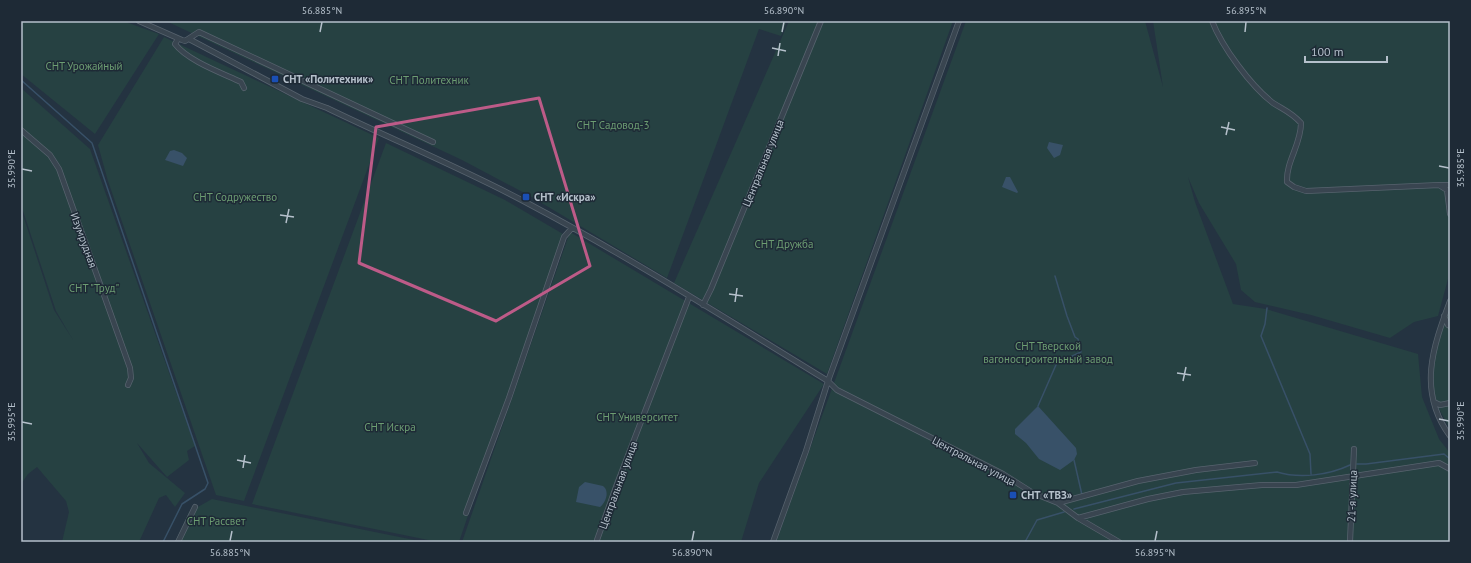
<svg xmlns="http://www.w3.org/2000/svg" width="1471" height="563" viewBox="0 0 1471 563" font-family="'PT Sans',sans-serif">
	<rect width="100%" height="100%" fill="#243341"/>
	<path fill="#264142" d="M21 21H123L159 34 95 134 21 74Z
		M166 21H787L781 36 759 29 667 278 530 196 462 160Z
		M789 21H953L827 374 674 283Z
		M966 21H1145L1163 87 1153 21H1450V250L1448 252V279L1438 316 1414 322 1390 338 1311 315 1255 302 1241 290 1236 264 1199 203 1188 177 1195 202 1233 304 1266 309 1418 354 1422 397 1439 439 1450 453V542H776Z
		M164 37 379 138 244 501 216 495 108 181 98 145Z
		M21 88 90 149 195 446 187 451 189 460 167 477 137 443 149 463 185 493 175 507 166 495 159 498 139 542H62L69 512 66 501 37 467 28 474 21 484V209L54 310 73 340 56 311 21 205Z
		M386 143 505 200 563 234 459 542H438L252 504Z
		M570 232 824 384 759 483 741 542H462Z
		M1450 310V429L1432 396 1431 375 1439 329Z
		M212 499 424 542H175L189 512Z"/>
	<path fill="#385168" d="M1049 142 1063 145 1060 155 1054 158 1047 148Z
		M174 150 182 153 187 158 183 166 165 160 170 151Z
		M1006 177H1010L1018 192 1017 193 1002 187Z
		M1038 406 1076 448 1077 454 1074 460 1060 470 1039 459 1026 443 1015 434V429Z
		M585 482 603 486 605 488C609 494 605 503 600 507L576 502 579 487Z"/>
	<g fill="none" stroke-linecap="round" stroke-linejoin="round">
		<path stroke="#385168" stroke-width="1.5" d="M21 80 92 143 208 483 205 489 182 504 163 542
			M1055 276 1067 316 1075 337 1078 339 1081 352 1068 358
			M1267 308 1265 324 1261 336 1310 454 1311 474
			M1038 406 1059 358
			M1074 460 1082 495
			M1357 464H1366L1444 454 1450 459
			M1074 509 1176 483 1277 472C1300 479 1329 475 1350 465
			M1025 542 1037 520 1064 512"/>
		<g stroke="#57636e" stroke-width="6">
			<path id="street" d="M139 21 182 40 185 41 199 32 433 142
				M1212 21C1222 47 1251 86 1273 103 1284 110 1291 112 1301 123 1301 145 1286 161 1287 182L1294 187 1306 191 1439 185 1447 190 1450 214
				M178 39 175 44C188 61 222 73 241 82L244 88
				M189 39 302 99 327 108C395 141 464 169 529 204 631 258 730 321 828 381L837 390 1003 474 1033 493 1058 503 1078 518 1119 542
				M21 130 50 155 59 169 130 368 131 378 128 385
				M1439 185H1450
				M1450 301C1433 347 1417 391 1450 436
				M703 305 711 289 821 21
				M1444 316 1448 325 1450 326
				M1434 402 1440 405 1450 403
				M1058 503 1138 481 1196 470 1255 463
				M466 513 509 398 564 237 572 228
				M1078 518 1148 499 1183 492 1262 485H1296L1439 463 1450 469
				M597 540 617 484 689 297
				M178 542 195 507
				M773 542 806 451 828 381 959 21
				M1350 542 1354 449"/>
		</g>
		<use href="#street" stroke="#394550" stroke-width="4.5"/>
	</g>
	<path fill="none" stroke="#bd5b88" stroke-width="3" stroke-linejoin="round" d="M539 98 590 266 496 321 359 263 376 127Z"/>
	<path fill="none" stroke="#b5c0cb" stroke-width="1.5" d="M320 32 322 22M782 32 784 22M1245 32 1246 22M772 48 786 51M778 56 780 43M1221 127 1235 130M1226 135 1229 122M1439 166 1449 168M22 169 32 171M280 215 294 217M286 223 289 209M729 294 743 296M735 302 737 288M1177 373 1191 375M1183 381 1186 367M1439 419 1449 421M22 422 32 424M237 460 251 463M243 468 245 455M230 541 232 531M692 541 694 531M1155 541 1157 531"/>
	<g fill="#1a4fb4" stroke="#1e2a36" stroke-width="1.5">
		<rect x="271" y="75" width="8" height="8" rx="2"/>
		<rect x="522" y="193" width="8" height="8" rx="2"/>
		<rect x="1009" y="491" width="8" height="8" rx="2"/>
	</g>
	<g text-anchor="middle" stroke-width="3" stroke-linejoin="round" paint-order="stroke">
		<g font-size="11" fill="#6c9d72" stroke="#1e2a36">
			<text x="84" y="70">СНТ Урожайный</text>
			<text x="429" y="84">СНТ Политехник</text>
			<text x="613" y="129">СНТ Садовод-3</text>
			<text x="235" y="201">СНТ Содружество</text>
			<text x="784" y="248">СНТ Дружба</text>
			<text x="94" y="292">СНТ "Труд"</text>
			<text x="1048" y="350">СНТ Тверской<tspan x="1048" dy="13">вагоностроительный завод</tspan></text>
			<text x="637" y="421">СНТ Университет</text>
			<text x="390" y="431">СНТ Искра</text>
			<text x="216" y="525">СНТ Рассвет</text>
		</g>
		<g font-size="11" font-weight="bold" fill="#b5c0cb" stroke="#1e2a36" text-anchor="start">
			<text x="283" y="83">СНТ «Политехник»</text>
			<text x="534" y="201">СНТ «Искра»</text>
			<text x="1021" y="499">СНТ «ТВЗ»</text>
		</g>
		<g font-size="11" fill="#b5c0cb" stroke="#1e2a36">
			<text transform="translate(763 163) rotate(-68)" y="4">Центральная улица</text>
			<text transform="translate(84 240) rotate(70)" y="4">Изумрудная</text>
			<text transform="translate(974 461) rotate(28)" y="4">Центральная улица</text>
			<text transform="translate(618 485) rotate(-70)" y="4">Центральная улица</text>
			<text transform="translate(1352 496) rotate(-88)" y="4">21-я улица</text>
		</g>
	</g>
	<rect width="1471" height="563" fill="none" stroke="#1e2a36" stroke-width="44"/>
	<path d="M1305 56v6h82v-6" fill="none" stroke="#b5c0cb" stroke-width="2"/>
	<text x="1311" y="56" font-size="12" fill="#b5c0cb" stroke="#1e2a36" stroke-width="3" paint-order="stroke">100 m</text>
	<rect x="22" y="22" width="1427" height="519" fill="none" stroke="#b5c0cb" stroke-width="1.5"/>
	<g font-size="10" text-anchor="middle" fill="#b5c0cb">
		<text x="322" y="14">56.885°N</text>
		<text x="784" y="14">56.890°N</text>
		<text x="1246" y="14">56.895°N</text>
		<text transform="translate(1460 168) rotate(-90)" y="4">35.985°E</text>
		<text transform="translate(11 169) rotate(-90)" y="4">35.990°E</text>
		<text transform="translate(1460 421) rotate(-90)" y="4">35.990°E</text>
		<text transform="translate(11 422) rotate(-90)" y="4">35.995°E</text>
		<text x="230" y="556">56.885°N</text>
		<text x="692" y="556">56.890°N</text>
		<text x="1155" y="556">56.895°N</text>
	</g>
</svg>
